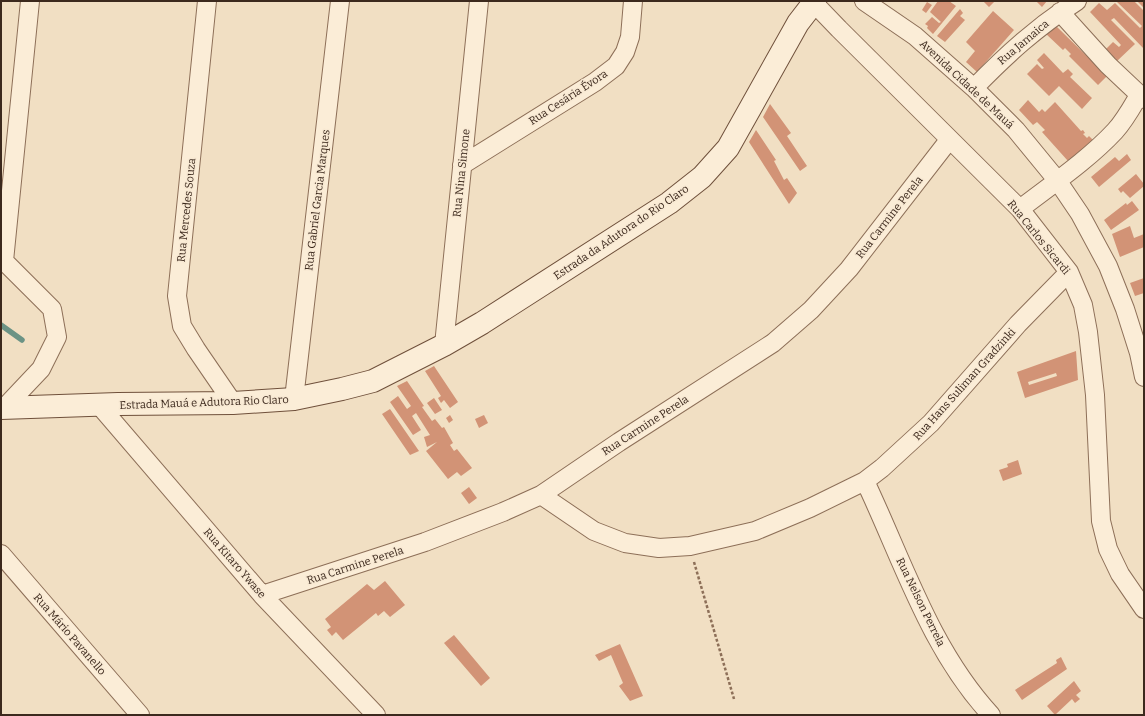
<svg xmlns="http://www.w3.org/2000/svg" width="1145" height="716" viewBox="0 0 1145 716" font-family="Bitter,serif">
	<rect width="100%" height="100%" fill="#f1dfc3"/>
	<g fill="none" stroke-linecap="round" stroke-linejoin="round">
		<path stroke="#6b9385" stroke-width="5.5" d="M1 325 22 340"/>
	</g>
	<path fill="#d29376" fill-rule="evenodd" d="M938 1H949L956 6 933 34 927 28 928 26 925 24 932 17 939 23 941 22 930 12Z
		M983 1H995L989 7Z
		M1036 1H1047L1042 7Z
		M1118 1H1134L1144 11V49L1114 18 1111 20 1135 44 1116 62 1105 50 1113 42 1119 47 1121 45 1090 12 1099 3 1107 10 1115 3 1140 28 1142 26 1117 2Z
		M1137 1H1144V8Z
		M927 2 932 5 926 13 922 10Z
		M960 9 963 13 960 16 965 20 945 42 937 36Z
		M993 11 1014 30 977 72 966 62 975 51 966 42Z
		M1054 24 1107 76 1098 85 1069 56 1071 54 1065 48 1063 50 1045 33Z
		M1044 53 1063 73 1068 69 1073 74 1070 77 1092 98 1082 109 1059 86 1049 96 1027 74 1037 64 1042 69 1044 68 1037 60Z
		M1028 100 1039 112 1042 109 1045 112 1055 102 1081 131 1083 130 1085 133 1083 134 1087 138 1089 136 1093 140 1068 161 1042 132 1045 130 1037 122 1033 125 1019 110Z
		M770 104 791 133 787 136 807 166 800 171 763 117Z
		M756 130 776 160 774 161 784 180 787 178 797 193 789 204 749 142Z
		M1127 154 1131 160 1099 187 1091 177 1115 157 1119 161Z
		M1136 174 1144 184V186L1130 198 1123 191 1121 193 1118 189Z
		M1132 201 1139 210 1111 230 1104 220 1126 203 1127 205Z
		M1130 226 1134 238 1144 234V247L1120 257 1112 234Z
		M1144 278V293L1135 296 1130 283Z
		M1076 351 1078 380 1025 398 1017 372ZM1056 373 1057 376 1029 385 1028 382Z
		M434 366 458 402 450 408 444 400 441 403 438 398 441 396 425 371Z
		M407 381 424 406 422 407 432 421 435 419 442 428 444 427 453 443 450 445 454 451 457 449 472 468 461 476 457 472 448 479 426 451 437 442 427 447 424 437 430 435 416 413 412 416 421 430 413 435 390 402 398 396 407 409 411 406 397 386Z
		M434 398 442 410 435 414 427 403Z
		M390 409 419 451 410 455 382 414Z
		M450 415 453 420 449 423 446 418Z
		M484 415 488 423 479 428 475 419Z
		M1018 460 1022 474 1003 481 999 470 1008 467 1007 464Z
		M469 487 477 498 469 504 461 493Z
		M385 581 405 605 390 617 384 611 378 616 376 613 343 640 336 632 332 636 327 630 331 627 325 619 367 584 374 590Z
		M454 635 490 678 481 686 444 643Z
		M620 644 643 696 630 701 619 686 623 683 611 655 599 661 595 655Z
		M1061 657 1067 669 1022 700 1015 690 1057 663 1056 660Z
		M1074 681 1081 691 1076 695 1080 699 1075 703 1072 699 1055 715 1047 706Z"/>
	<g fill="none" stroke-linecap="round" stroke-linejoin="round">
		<g stroke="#8d6f58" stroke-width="20">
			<path id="minor" d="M207 1 177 296 182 326 196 349 233 403
				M864 1 915 36 974 88 1016 130 1057 180 1080 214 1108 266 1125 309 1139 353 1144 377
				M814 3 839 29 1020 209 1069 272 1083 305 1088 332 1095 395 1101 521 1108 549 1120 574 1144 609
				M1060 12 1108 65 1144 99
				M974 88C1007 54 1037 27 1077 1
				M462 165 595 82 616 66 625 52 630 37 633 1
				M1020 209C1051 185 1088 160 1115 131 1125 120 1132 107 1139 95
				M1 258 4 261 30 1
				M4 261 52 309 57 337 41 369 4 408
				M444 345 479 1
				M294 399 340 1
				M99 405 262 595 376 715
				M865 481C903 561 930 649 991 715
				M541 495 594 531 625 543 659 548 690 546 755 531 810 508 865 481 882 468 931 423 1018 324 1069 272
				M1 554 140 715
				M262 595 425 542 503 512 541 495 619 442 773 343 811 310 849 269 949 140"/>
		</g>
		<g stroke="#6f503b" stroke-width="24">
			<path id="secondary" d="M1 408 118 404 233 403 294 399 342 389 373 381 444 345 482 323 669 203 702 177 728 148 798 23 815 1"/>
		</g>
		<path stroke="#8d6f58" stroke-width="2.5" stroke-dasharray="3 2" stroke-linecap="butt" d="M694 562 734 699"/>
		<use href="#minor" stroke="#fbedd7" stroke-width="18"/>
		<use href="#secondary" stroke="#fbedd7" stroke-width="22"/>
	</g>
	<g text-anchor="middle" stroke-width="3" stroke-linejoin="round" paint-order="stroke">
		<g font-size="11" fill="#3c291d" stroke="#f8e9d3">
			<text transform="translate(1023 42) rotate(-40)" y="4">Rua Jamaica</text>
			<text transform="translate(967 84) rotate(43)" y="4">Avenida Cidade de Mauá</text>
			<text transform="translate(568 97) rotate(-33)" y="4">Rua Cesária Évora</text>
			<text transform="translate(461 173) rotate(-84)" y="4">Rua Nina Simone</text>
			<text transform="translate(317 200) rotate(-83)" y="4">Rua Gabriel Garcia Marques</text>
			<text transform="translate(186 210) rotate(-84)" y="4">Rua Mercedes Souza</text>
			<text transform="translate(889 217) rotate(-52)" y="4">Rua Carmine Perela</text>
			<text transform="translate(621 232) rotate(-34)" y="4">Estrada da Adutora do Rio Claro</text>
			<text transform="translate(1039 237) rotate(51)" y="4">Rua Carlos Sicardi</text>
			<text transform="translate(964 384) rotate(-48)" y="4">Rua Hans Suliman Gradzinki</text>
			<text transform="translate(204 402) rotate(-2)" y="4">Estrada Mauá e Adutora Rio Claro</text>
			<text transform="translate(645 425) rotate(-33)" y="4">Rua Carmine Perela</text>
			<text transform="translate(235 563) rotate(49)" y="4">Rua Kitaro Ywase</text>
			<text transform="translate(355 565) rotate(-18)" y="4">Rua Carmine Perela</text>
			<text transform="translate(921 602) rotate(64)" y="4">Rua Nelson Perrela</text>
			<text transform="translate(70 634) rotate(49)" y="4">Rua Mário Pavanello</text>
		</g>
	</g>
	<rect width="1145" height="716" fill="none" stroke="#3c291d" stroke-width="4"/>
</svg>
